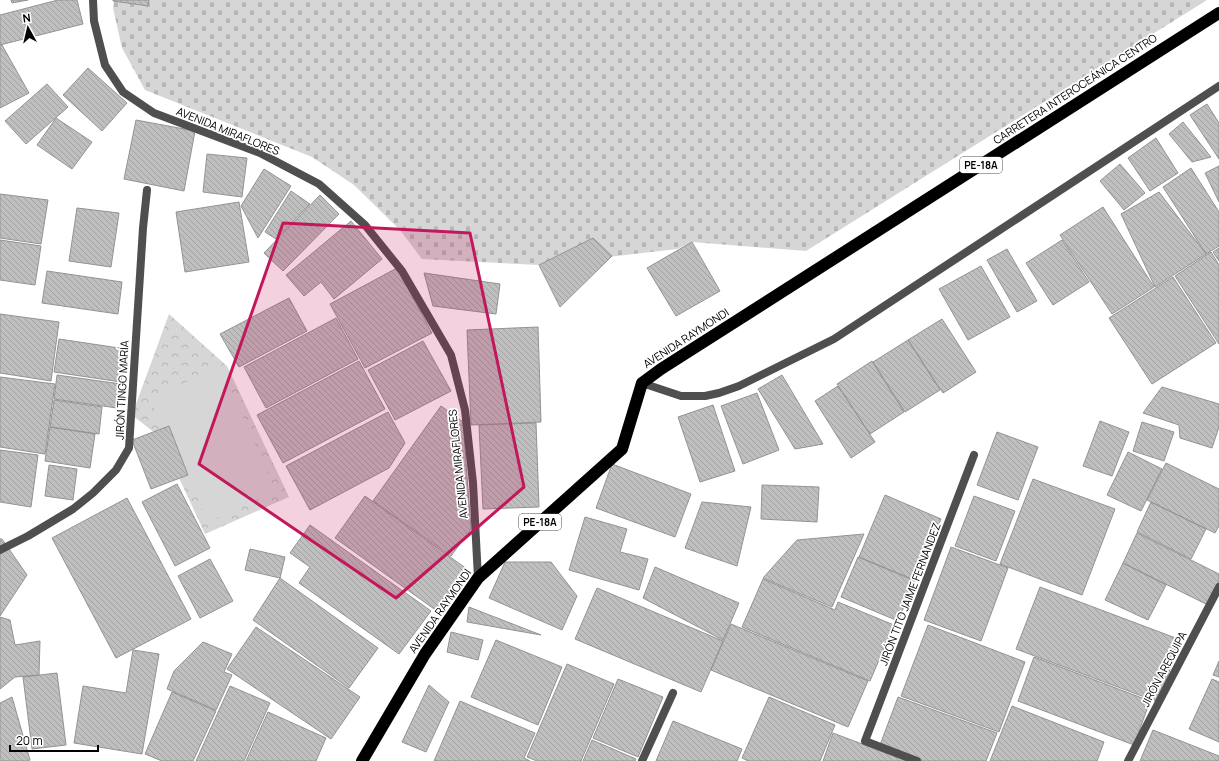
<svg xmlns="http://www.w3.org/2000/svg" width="1219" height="761" viewBox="0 0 1219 761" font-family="Manrope,sans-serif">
	<defs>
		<pattern id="cemetery-stones" width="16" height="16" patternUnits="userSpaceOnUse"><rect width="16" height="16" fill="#d6d6d6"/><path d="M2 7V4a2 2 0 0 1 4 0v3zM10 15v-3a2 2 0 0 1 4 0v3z" fill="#b6b6b6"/></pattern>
		<pattern id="park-crowns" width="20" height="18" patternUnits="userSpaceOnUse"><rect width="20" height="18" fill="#d6d6d6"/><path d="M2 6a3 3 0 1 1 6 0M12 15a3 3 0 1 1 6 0" fill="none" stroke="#b6b6b6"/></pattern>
		<pattern id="building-back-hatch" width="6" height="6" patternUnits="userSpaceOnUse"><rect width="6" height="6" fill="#bfbfbf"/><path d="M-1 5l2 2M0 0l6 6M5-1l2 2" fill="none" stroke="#a2a2a2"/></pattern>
	</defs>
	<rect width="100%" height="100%" fill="#fff"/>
	<path fill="url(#cemetery-stones)" d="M114 0H1207L806 251 692 242 677 249 539 265 422 259 400 230 354 185 312 157 145 90 122 48 113 8Z"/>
	<path fill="url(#park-crowns)" d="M169 314 227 366 289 497 205 534 160 437 132 415Z"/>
	<path fill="#d6d6d6" d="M221 367 275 490 208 522 188 475 150 399Z"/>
	<path fill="url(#building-back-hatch)" stroke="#939393" d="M11 0H28L12 3Z
		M58 0H77L83 24 0 45V15Z
		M113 0H149L148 6 113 1Z
		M2 45 29 93 0 108V46Z
		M88 68 127 103 102 131 63 95Z
		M47 84 68 107 26 144 5 121Z
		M1207 104 1219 123V159L1190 115Z
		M56 118 92 142 72 169 37 145Z
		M136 120 195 131 184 191 124 179Z
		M1183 122 1211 157 1192 162 1169 134Z
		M1156 138 1178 173 1150 191 1128 158Z
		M207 154 247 158 242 197 203 192Z
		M1120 164 1145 193 1124 210 1100 181Z
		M1219 166V202L1205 173Z
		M1191 168 1219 212V246L1206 254 1163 187Z
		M264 169 291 186 258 238 241 206Z
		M291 191 310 204 276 239 265 232Z
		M1159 192 1206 254 1155 287 1121 214Z
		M0 194 48 200 41 244 0 238Z
		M320 195 339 214 283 271 264 253Z
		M239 202 249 262 185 272 176 212Z
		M1103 207 1154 287 1112 314 1060 235Z
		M77 208 119 213 111 267 69 261Z
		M351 221 382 259 334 299 321 282 304 296 286 275Z
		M593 238 612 256 560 307 539 265Z
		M0 240 41 246 35 285 0 280Z
		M1062 240 1089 282 1053 305 1026 263Z
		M692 242 720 291 676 316 647 268Z
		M1219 248V261L1213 252Z
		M1007 249 1037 301 1017 312 987 260Z
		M1211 252 1219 265V344L1175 276Z
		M981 266 1010 317 968 340 939 289Z
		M397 268 432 333 365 368 330 304Z
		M47 271 122 282 118 314 42 303Z
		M424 273 500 284 496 314 433 306Z
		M1173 277 1216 343 1152 384 1109 318Z
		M289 298 307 331 239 367 220 334Z
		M0 314 59 322 51 381 0 373Z
		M336 318 358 359 266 408 244 367Z
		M942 319 976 372 943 393 908 340Z
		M538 327 541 422 471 425 467 330Z
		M59 339 126 349 121 382 54 372Z
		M908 340 940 390 905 412 873 362Z
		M423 341 451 391 395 420 368 370Z
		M359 361 385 409 283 463 257 415Z
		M872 361 904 412 870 434 837 384Z
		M57 375 121 384 117 408 54 399Z
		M782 375 823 444 795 449 758 389Z
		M0 377 55 384 45 454 0 447Z
		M838 386 875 442 851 458 815 401Z
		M1162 387 1219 404V427L1212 448 1180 438 1179 425 1143 413Z
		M757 393 779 450 743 464 721 406Z
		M54 400 102 407 99 434 50 427Z
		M713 405 735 471 700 482 678 417Z
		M441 406 463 422 471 529 451 556 373 501Z
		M388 412 405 443 389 468 310 510 286 466Z
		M1100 421 1129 432 1112 476 1083 466Z
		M1142 422 1174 432 1164 461 1133 451Z
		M536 423 539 507 483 509 479 425Z
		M169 426 188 475 151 489 132 440Z
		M50 427 95 434 90 468 45 461Z
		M997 432 1038 447 1018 500 977 485Z
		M0 450 38 455 31 507 0 502Z
		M1128 452 1162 469 1141 511 1107 495Z
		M1166 463 1219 489V526L1215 533 1147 500Z
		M612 464 691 494 675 537 596 508Z
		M49 465 77 469 73 500 45 496Z
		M1033 479 1115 509 1082 595 1000 564Z
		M177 484 210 548 175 566 142 502Z
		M762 485 819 487 817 522 761 519Z
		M885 495 941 519 915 580 859 557Z
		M365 496 467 569 437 611 335 538Z
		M974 496 1015 511 996 561 955 546Z
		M127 498 191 619 116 658 52 538Z
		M702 502 751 507 737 566 685 548Z
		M1151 502 1206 529 1191 559 1137 532Z
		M585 517 627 529 620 552 648 559 639 590 569 570Z
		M310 525 431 611 399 654 299 583 310 567 290 553Z
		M1137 533 1219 574V582L1208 605 1123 563Z
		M864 534 832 607 763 578 797 540Z
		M0 539H2L27 575 0 616Z
		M951 547 1008 568 981 641 924 620Z
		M250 549 285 557 280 578 245 570Z
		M858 557 915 581 898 621 841 597Z
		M210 559 233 601 200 618 178 576Z
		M505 562H551L577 596 562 630 489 598Z
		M1123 563 1166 585 1148 620 1105 600Z
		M655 567 739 603 723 640 643 598Z
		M280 578 378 648 349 688 253 620Z
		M763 579 835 610 838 602 894 625 870 681 742 627Z
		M1040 587 1181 640 1158 702 1016 649Z
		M597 588 723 641 701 692 575 639Z
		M469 607 541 635 467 622Z
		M0 617 10 620 15 645 40 641 39 675 15 677 0 689Z
		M731 624 868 681 848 727 711 670Z
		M928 625 1025 662 999 732 901 696Z
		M256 627 360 697 331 739 227 669Z
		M451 632 483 640 478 660 447 652Z
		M496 640 562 667 538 725 471 697Z
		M203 642 232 654 224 672 232 675 216 710 167 689 174 671Z
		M133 650 159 654 142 754 74 743 83 686 126 693Z
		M1034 657 1150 701 1134 745 1018 701Z
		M1219 661V677L1213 675Z
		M567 664 614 684 581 761H537L527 757Z
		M57 673 66 745 32 749 23 677Z
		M618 679 663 697 638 757 593 738Z
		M1212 679 1219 682V742L1189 729Z
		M429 685 449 702 426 752 402 742Z
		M230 686 270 703 244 761H196Z
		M172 692 216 711 193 761H162L145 754Z
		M12 697 30 760 28 761H0V703Z
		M769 697 835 725 820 761H748L742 758Z
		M898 697 997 733 986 761H921L880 745Z
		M460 701 535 733 524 758 530 761H434Z
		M1012 706 1104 742 1097 761H990Z
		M268 712 326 738 316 761H246Z
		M673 721 742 749 737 761H656Z
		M1153 730 1219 756V761H1140Z
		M833 733 907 761H823Z
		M592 740 636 759 635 761H583Z"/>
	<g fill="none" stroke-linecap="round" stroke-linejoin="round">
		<path stroke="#4f4f4f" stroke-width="8" d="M93 0 94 21 105 65 123 92 154 113 260 153 319 184 365 225 402 271 451 355 465 410 473 483 478 578
			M642 383 681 396H705L719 393 739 386 834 339 1219 86
			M0 550 28 536 73 509 93 493 116 470 129 448 143 228 147 190
			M642 761 673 693
			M917 761 865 741 974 455
			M1128 761 1219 587"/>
		<path stroke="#000" stroke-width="12" d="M362 761 425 654 478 578 622 449 642 383 661 369 1219 13"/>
	</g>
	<path fill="#c2185b" fill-opacity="0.2" stroke="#c2185b" stroke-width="3" stroke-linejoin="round" d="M283 223 470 233 524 487 396 598 199 464Z"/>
	<g text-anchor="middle" stroke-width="3.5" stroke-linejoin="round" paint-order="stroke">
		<g fill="#fff" stroke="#4c4c4c" stroke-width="1">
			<rect x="960" y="157" width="42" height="16" rx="3"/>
			<rect x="519" y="514" width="42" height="16" rx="3"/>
		</g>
		<g font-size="10" font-weight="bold" fill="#000">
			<text x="981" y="169">PE-18A</text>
			<text x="540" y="526">PE-18A</text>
		</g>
		<g font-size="11" fill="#000" stroke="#fff">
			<text transform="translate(1075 89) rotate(-33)" y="4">CARRETERA INTEROCEÁNICA CENTRO</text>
			<text transform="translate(228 131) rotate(22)" y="4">AVENIDA MIRAFLORES</text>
			<text transform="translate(686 338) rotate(-33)" y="4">AVENIDA RAYMONDI</text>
			<text transform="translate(122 390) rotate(-87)" y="4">JIRÓN TINGO MARÍA</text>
			<text transform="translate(458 464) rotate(-96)" y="4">AVENIDA MIRAFLORES</text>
			<text transform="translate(910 594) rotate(-69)" y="4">JIRÓN TITO JAIME FERNANDEZ</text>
			<text transform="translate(440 611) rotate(-55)" y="4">AVENIDA RAYMONDI</text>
			<text transform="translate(1164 669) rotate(-62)" y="4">JIRÓN AREQUIPA</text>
		</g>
	</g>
	<g transform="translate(28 28) rotate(352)" stroke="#ffffff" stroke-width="3" paint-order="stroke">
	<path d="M0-3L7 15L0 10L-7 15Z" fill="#000000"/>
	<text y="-6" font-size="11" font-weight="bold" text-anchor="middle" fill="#000000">N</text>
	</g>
	<path d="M10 745v6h88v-6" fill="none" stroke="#000000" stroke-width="2"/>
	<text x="16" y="745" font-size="12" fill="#000000" stroke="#ffffff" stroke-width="3" paint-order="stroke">20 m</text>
</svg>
